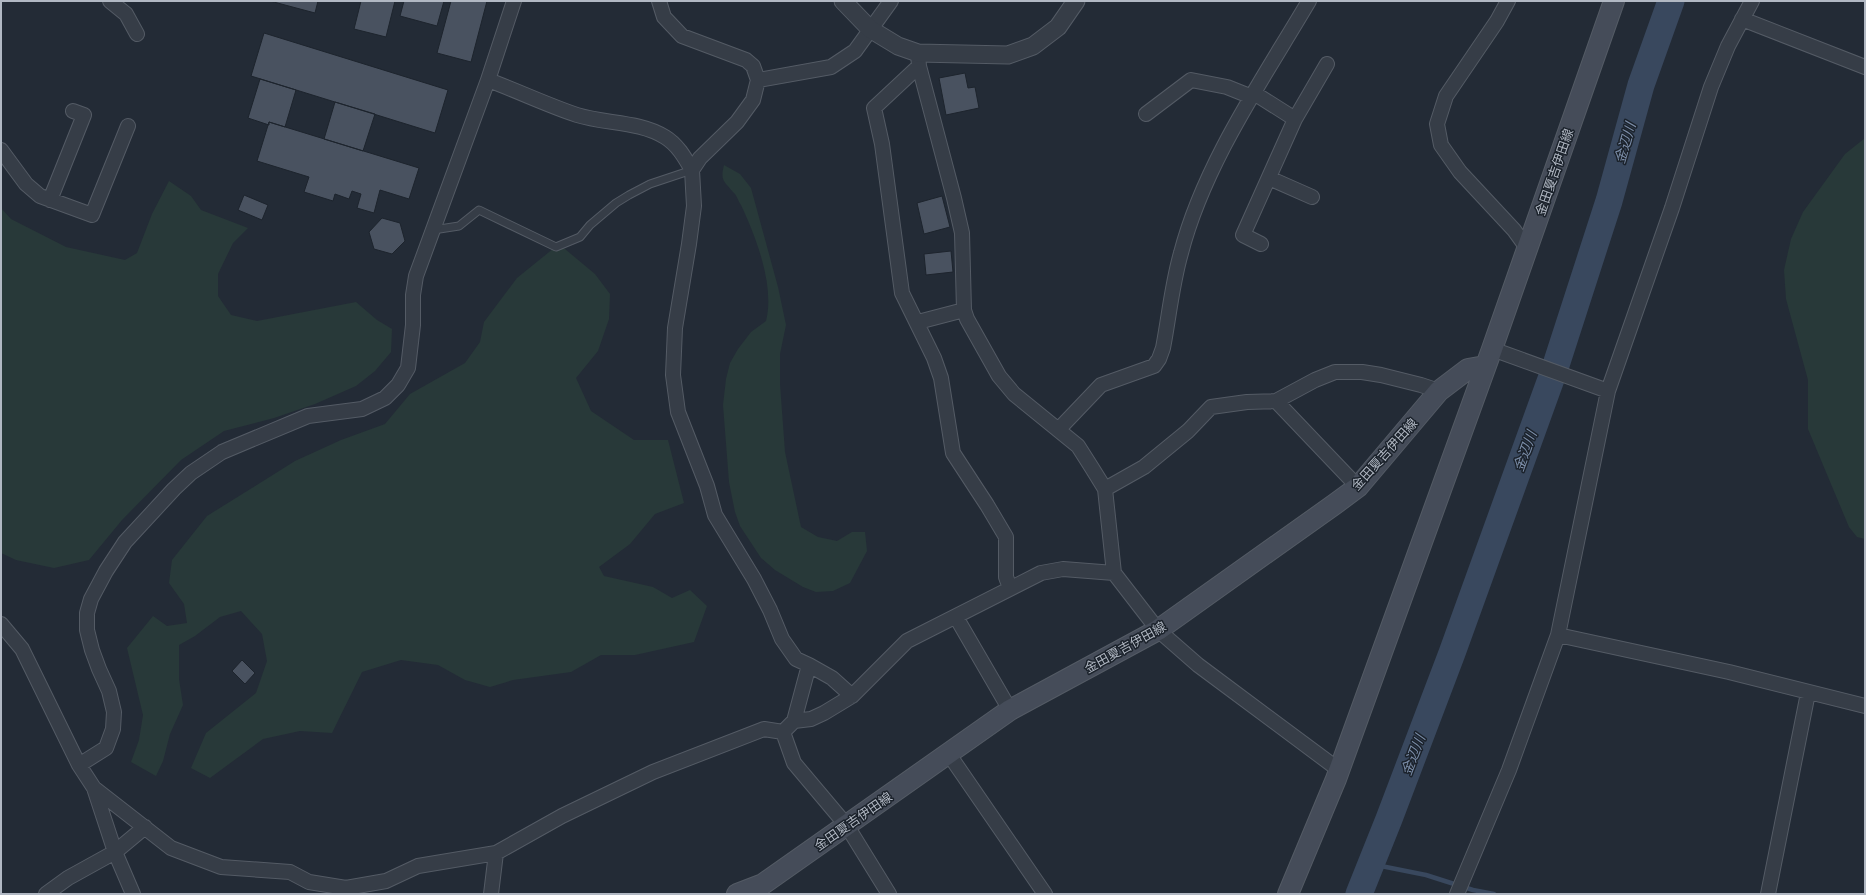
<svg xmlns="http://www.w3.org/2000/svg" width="1866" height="895" viewBox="0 0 1866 895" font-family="'Space Grotesk','Noto Sans JP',sans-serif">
	<rect width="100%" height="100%" fill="#232b36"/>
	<path fill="#283939" d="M1865 138V539L1857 537 1849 527 1808 429V380L1786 299 1784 270 1791 239 1803 212 1845 154Z
		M724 165 740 174 751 188 778 287 786 325 780 354V384L785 452 801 527 818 537 837 541 852 532H865L867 551 850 583 833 591 816 592 803 587 775 570 761 558 740 526 735 512 729 482 723 405 726 379 730 363 738 349 751 332 766 321C775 286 756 237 741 205 738 201 737 195 733 192 724 181 720 181 724 165Z
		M169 181 191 196 201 210 248 228 233 243 218 274V296L231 315 257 321 356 302 377 320 392 329 391 352 375 371 356 386 315 404 274 418 224 431 181 460 122 520 89 560 54 568 16 560 1 553V208L11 219 66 247 125 260 137 253 152 214Z
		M559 244 595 274 610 294 609 319 598 351 576 378 591 411 634 440H668L684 503 655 514 630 544 599 567 604 576 653 587 672 598 690 590 707 606 694 642 635 655H601L571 672 513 680 490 687 465 680 438 665 401 660 362 672 332 733 300 731 263 739 210 778 191 768 206 733 256 693 267 661 262 634 241 611 220 617 195 636 179 645V679L183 705 170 734 163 761 156 776 131 762 139 740 143 715 127 648 153 616 167 626 187 623 184 604 169 583 172 560 207 516 295 461 341 440 385 424 410 394 465 363 480 342 484 322 517 278Z"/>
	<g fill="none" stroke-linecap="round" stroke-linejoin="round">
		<path stroke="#39485e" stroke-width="4.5" d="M1371 864 1426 875 1473 890 1494 894"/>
		<path stroke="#39485e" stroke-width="27" d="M1359 894 1389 819 1452 653 1555 368 1609 201 1641 85 1671 1"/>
	</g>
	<path fill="#495260" stroke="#1d242d" d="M270 1H318L315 13Z
		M361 1H395L386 37 354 29Z
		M404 1H444L437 26 400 16Z
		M451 1H487L471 62 437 53Z
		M264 33 448 90 435 133 251 76Z
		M965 73 968 88 975 87 979 108 946 115 939 78Z
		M260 79 296 90 285 127 269 122V125L248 118Z
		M335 102 375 114 363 151 324 139Z
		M269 122 419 168 409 199 380 190 374 213 357 208 361 194 352 191 349 199 335 194 333 201 304 192 309 177 257 161Z
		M244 195 268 205 262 220 238 210Z
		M942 196 950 227 924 234 917 203Z
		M382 218 400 223 405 241 392 254 374 249 369 232Z
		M951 251 953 272 926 275 924 254Z
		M242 660 255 673 245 684 232 671Z"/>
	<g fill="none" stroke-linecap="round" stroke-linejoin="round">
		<g stroke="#545b65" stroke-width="9">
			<path id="service" d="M433 230 459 226 479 210 556 247 580 237 590 225 616 203 629 195 650 184 692 170"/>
		</g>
		<g stroke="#545b65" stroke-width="16">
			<path id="minor" d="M110 1 126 14 137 34
				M659 1 664 17 682 36 746 60 753 66 758 80 753 100 737 122 700 158 692 170 694 206 689 244 675 328 673 375 678 412 707 486 715 515 754 579 770 610 782 639 796 659 809 665 794 721
				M1508 1 1497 21 1446 96 1437 124 1441 145 1460 172 1514 230 1527 248
				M1742 19 1865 67
				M918 53 919 66 954 198 962 233 964 310 967 319 999 376 1014 394 1078 446 1092 468 1105 489 1114 573 1158 630 1198 665 1339 770
				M919 66 874 108 882 144 902 293 934 358 941 378 953 453 987 505 1006 537V577L1010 588
				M488 80C518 91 547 105 577 115 606 124 639 121 665 137 678 145 685 158 692 170
				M758 80 831 67 855 51 891 1
				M1254 93 1295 119 1327 64
				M1146 114 1191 80 1227 87 1252 97
				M1 150 26 184 40 196 92 215 128 126
				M1269 178 1312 197
				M50 200 84 115 73 111
				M1261 244 1243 235 1295 119
				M918 322 964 310
				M1492 349 1608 391
				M1276 401 1358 487
				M1059 429 1101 385 1154 366 1159 359 1163 348C1169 317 1172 284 1181 253 1204 164 1263 79 1309 1
				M1105 489 1144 467 1188 431 1211 407 1247 402 1276 401 1315 380 1335 372H1362L1381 375 1421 385 1439 391
				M956 617 1010 710
				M1 624 22 649 79 765 94 788 115 852 133 894
				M1558 635 1729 672 1865 706
				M809 665 832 678 852 696
				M783 732 794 763 847 826 889 894
				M948 753 1045 894
				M79 765 106 748 113 729 114 712 109 691 99 669 92 650 87 630V613L91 599 106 571 125 542 174 489 191 473 222 452 308 416 362 409 385 398 398 385 408 368 413 325V295L416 276 488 80 514 1
				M94 788 171 848 221 867 290 872 309 882 346 888 386 881 418 866 496 853 562 816 653 772 764 729 783 732 794 721 811 719 824 713 852 696 907 641 1041 573 1063 569 1114 573
				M46 894 68 878 115 852 145 827
				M491 894 496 853
				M1457 894 1509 770 1558 635 1608 391 1672 208 1711 87 1728 46 1752 1
				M1768 894 1808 693"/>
		</g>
		<g stroke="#545b65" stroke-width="19">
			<path id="tertiary" d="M843 1 870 29 898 46 918 53 1008 55 1033 46 1058 27 1076 1"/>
		</g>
		<g stroke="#545b65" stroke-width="22">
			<path id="secondary" d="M737 894 763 884 1010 710 1158 630 1335 504 1358 487 1439 391 1468 369 1485 366
				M1288 894 1336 779 1492 349 1614 1"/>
		</g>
		<use href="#service" stroke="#363d47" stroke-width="7"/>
		<use href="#minor" stroke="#363d47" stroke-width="14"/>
		<use href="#tertiary" stroke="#363d47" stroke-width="17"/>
		<use href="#secondary" stroke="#454c59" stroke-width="20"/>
	</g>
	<g text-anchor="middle" stroke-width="3" stroke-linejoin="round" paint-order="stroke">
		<g font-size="13" fill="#b1b8c3" stroke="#1b222b">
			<text transform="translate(1554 172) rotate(-71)" y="5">金田夏吉伊田線</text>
			<text transform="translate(1384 454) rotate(-48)" y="5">金田夏吉伊田線</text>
			<text transform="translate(1125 647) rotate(-29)" y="5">金田夏吉伊田線</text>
			<text transform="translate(853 821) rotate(-35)" y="5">金田夏吉伊田線</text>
		</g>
		<g font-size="14" font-style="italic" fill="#7c8ea9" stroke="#1b222b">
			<text transform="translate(1625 143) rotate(-74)" y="5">金辺川</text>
			<text transform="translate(1525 451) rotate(-70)" y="5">金辺川</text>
			<text transform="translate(1413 755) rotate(-69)" y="5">金辺川</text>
		</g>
	</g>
	<rect width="1866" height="895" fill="none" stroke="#b1b8c3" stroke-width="4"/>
</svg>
